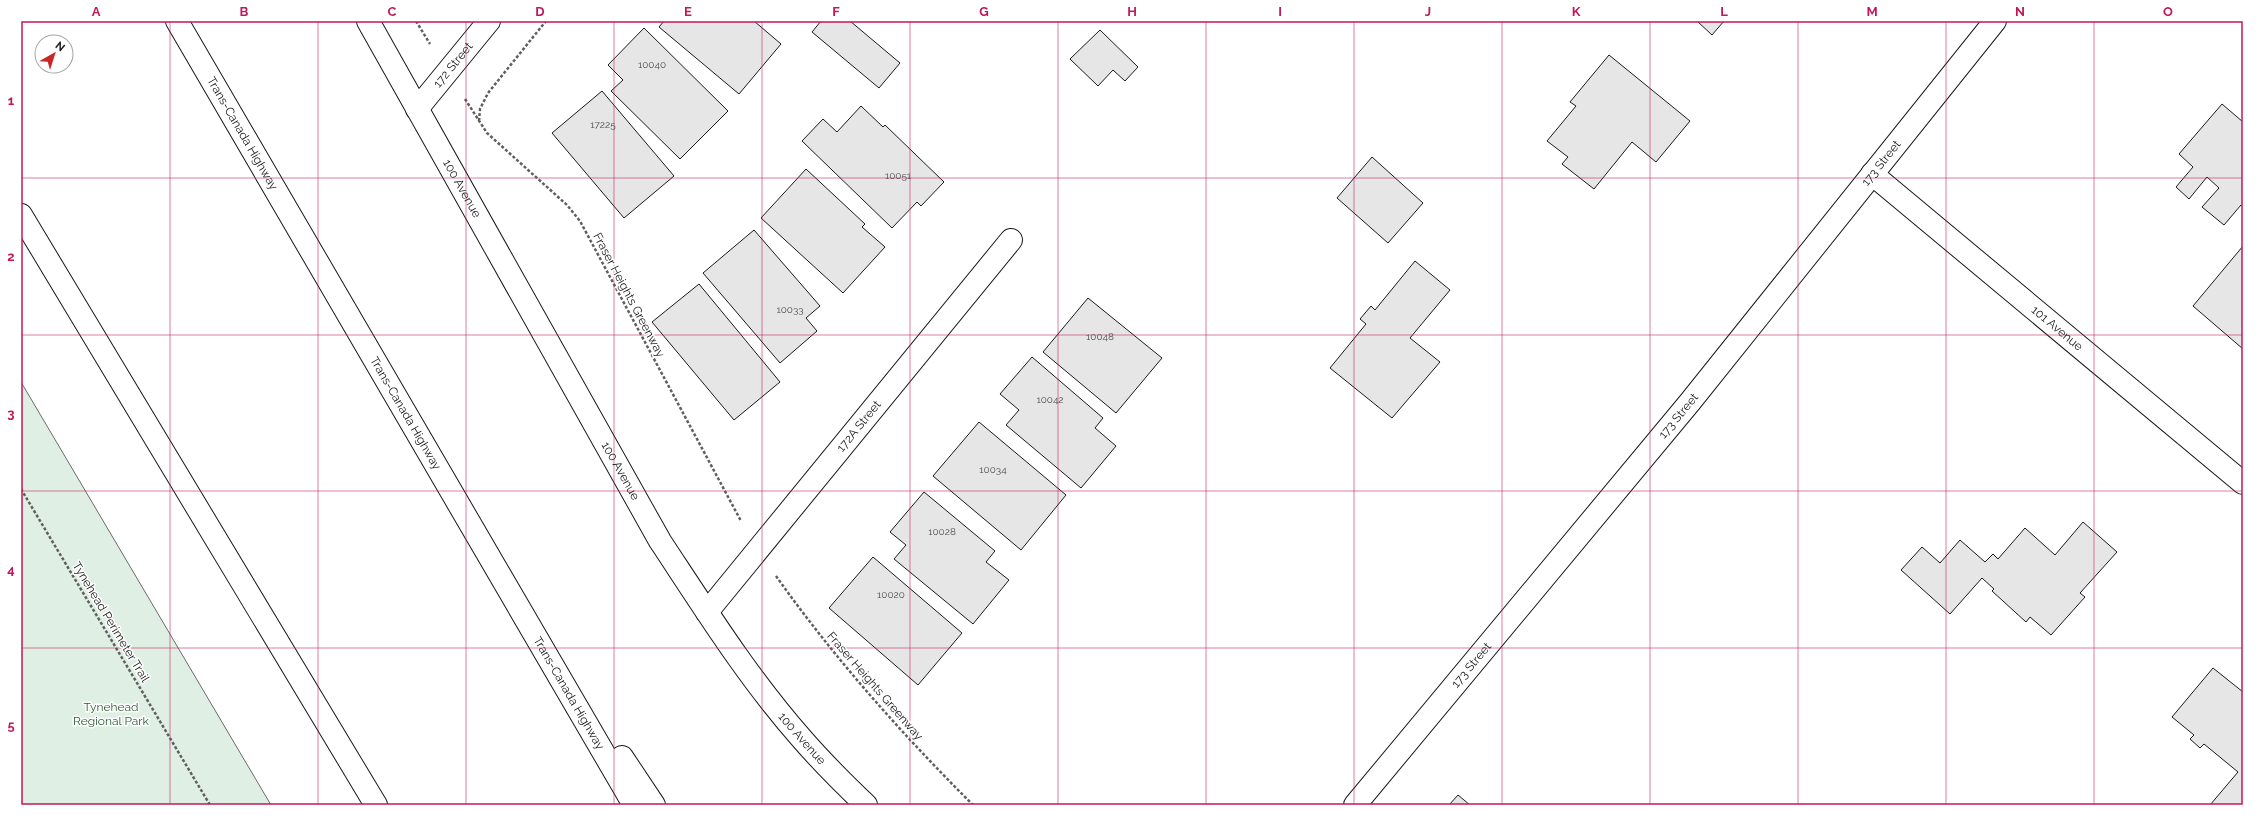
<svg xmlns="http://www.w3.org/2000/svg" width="2264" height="826" viewBox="0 0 2264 826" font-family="Raleway,sans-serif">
	<rect width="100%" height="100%" fill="#fff"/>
	<path fill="#e0efe3" stroke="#6a6a6a" d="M21 382 271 805H21Z"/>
	<path fill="#e6e6e6" stroke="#1a1a1a" d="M664 21H754L781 44 739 94 659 27Z
		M821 21H850L900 63 879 88 812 32Z
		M1697 21H1724L1712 35Z
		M644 28 728 111 680 159 611 91 623 80 608 65Z
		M1100 30 1138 67 1125 81 1113 70 1098 86 1070 59Z
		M1609 55 1690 121 1656 162 1632 142 1594 189 1562 164 1568 157 1547 141 1576 106 1570 102Z
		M602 91 674 176 624 218 552 133Z
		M2222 104 2243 122V206L2241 205 2224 225 2202 207 2219 188 2207 177 2189 199 2176 187 2193 167 2179 154Z
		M861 106 883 127 885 125 944 182 921 206 917 202 892 228 802 141 823 119 837 132Z
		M1372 157 1423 203 1388 243 1337 198Z
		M806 169 865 224 862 227 885 247 843 293 761 218Z
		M754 230 820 306 806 318 817 331 780 363 703 273Z
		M2243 246V349L2193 306Z
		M1415 261 1450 290 1410 338 1440 362 1392 418 1330 368 1366 324 1360 319 1371 306 1375 310Z
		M699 284 780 382 734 420 652 322Z
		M1088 298 1162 358 1116 413 1043 352Z
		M1032 357 1103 418 1095 428 1116 446 1081 488 1006 425 1019 410 1000 394Z
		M979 422 1066 495 1021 550 933 476Z
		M924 492 995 551 986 562 1009 580 973 624 894 559 906 545 890 532Z
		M2083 522 2117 552 2080 593 2085 597 2051 635 2030 617 2026 622 1992 591 1994 589 1982 578 1950 614 1901 570 1922 547 1940 563 1960 540 1985 562 1993 554 1998 559 2025 528 2055 555Z
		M873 557 962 633 918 685 829 608Z
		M2213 668 2243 692V805H2210L2238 772 2204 744 2200 748 2190 739 2194 735 2172 717Z
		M1458 795 1470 805H1449Z"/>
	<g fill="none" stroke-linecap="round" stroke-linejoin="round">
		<g stroke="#1a1a1a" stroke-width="24">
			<g id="street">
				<path id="s1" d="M417 109 489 21"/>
				<path id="s2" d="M1872 174 2243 483"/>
				<path id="s3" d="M707 612 1011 240"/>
				<path id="s4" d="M1355 805 1690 402 1995 21"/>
			</g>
		</g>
		<g stroke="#1a1a1a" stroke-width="24">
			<g id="secondary">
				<path id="s5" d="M368 21 660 541C705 609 748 678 802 739 822 762 844 784 866 805"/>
			</g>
		</g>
		<g stroke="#1a1a1a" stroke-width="24">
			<g id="highway">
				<path id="s6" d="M177 21 634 805"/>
				<path d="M21 215 376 805"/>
				<path d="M622 757 654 805"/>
			</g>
		</g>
		<path stroke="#5f5f5f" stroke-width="2.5" stroke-dasharray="3 2" stroke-linecap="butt" d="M416 21 430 44
			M465 99 487 133 567 205 580 221 741 521
			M479 121 480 109 488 93 546 21
			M21 489 210 805
			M776 576C835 659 901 733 973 805"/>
		<use href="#street" stroke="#fff" stroke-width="22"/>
		<use href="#secondary" stroke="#fff" stroke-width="22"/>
		<use href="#highway" stroke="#fff" stroke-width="22"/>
	</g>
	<path fill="none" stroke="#c2185b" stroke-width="1" stroke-opacity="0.55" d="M170 21V805M318 21V805M466 21V805M614 21V805M762 21V805M910 21V805M1058 21V805M1206 21V805M1354 21V805M1502 21V805M1650 21V805M1798 21V805M1946 21V805M2094 21V805M21 178H2243M21 335H2243M21 491H2243M21 648H2243"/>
	<g text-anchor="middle" stroke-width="3" stroke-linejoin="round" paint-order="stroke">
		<g font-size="10" fill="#4d4d4d">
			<text x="652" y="68">10040</text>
			<text x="603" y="128">17225</text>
			<text x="898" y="179">10051</text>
			<text x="790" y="313">10033</text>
			<text x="1100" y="340">10048</text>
			<text x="1050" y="403">10042</text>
			<text x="993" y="473">10034</text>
			<text x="942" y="535">10028</text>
			<text x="891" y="598">10020</text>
		</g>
		<g font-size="12" fill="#1a1a1a" stroke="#fff">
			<text dy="4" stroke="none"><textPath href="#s1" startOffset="57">172 Street</textPath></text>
			<text dy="4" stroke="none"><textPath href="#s6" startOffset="130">Trans-Canada Highway</textPath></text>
			<text dy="4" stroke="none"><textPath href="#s4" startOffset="830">173 Street</textPath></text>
			<text dy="4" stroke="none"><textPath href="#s5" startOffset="192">100 Avenue</textPath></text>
			<text transform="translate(629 295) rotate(62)" y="4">Fraser Heights Greenway</text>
			<text dy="4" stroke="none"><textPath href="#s2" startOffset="241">101 Avenue</textPath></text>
			<text dy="4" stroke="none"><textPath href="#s6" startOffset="454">Trans-Canada Highway</textPath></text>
			<text dy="4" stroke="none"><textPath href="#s4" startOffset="506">173 Street</textPath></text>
			<text dy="4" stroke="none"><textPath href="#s3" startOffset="240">172A Street</textPath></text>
			<text dy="4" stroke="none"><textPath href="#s5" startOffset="516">100 Avenue</textPath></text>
			<text transform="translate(111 622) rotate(59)" y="4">Tynehead Perimeter Trail</text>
			<text dy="4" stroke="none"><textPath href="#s4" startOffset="182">173 Street</textPath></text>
			<text transform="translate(875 686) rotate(49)" y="4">Fraser Heights Greenway</text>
			<text dy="4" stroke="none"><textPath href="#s6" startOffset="778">Trans-Canada Highway</textPath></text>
			<text dy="4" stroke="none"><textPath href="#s5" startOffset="840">100 Avenue</textPath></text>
		</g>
		<g font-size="12" fill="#2b5a34" stroke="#fff">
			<text x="111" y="711">Tynehead<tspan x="111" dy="14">Regional Park</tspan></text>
		</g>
	</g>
	<rect width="2264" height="826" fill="none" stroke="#ffffff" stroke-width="44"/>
	<g transform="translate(54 54) rotate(39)"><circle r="19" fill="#ffffff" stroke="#a3a3a3"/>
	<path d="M0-3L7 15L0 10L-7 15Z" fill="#c62828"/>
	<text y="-6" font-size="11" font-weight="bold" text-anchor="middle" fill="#1a1a1a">N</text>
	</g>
	<rect x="22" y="22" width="2220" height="782" fill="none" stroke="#c2185b" stroke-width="1.5"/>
	<g font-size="13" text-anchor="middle" font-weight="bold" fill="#c2185b">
		<text x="96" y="16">A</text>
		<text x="244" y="16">B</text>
		<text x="392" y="16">C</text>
		<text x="540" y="16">D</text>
		<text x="688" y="16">E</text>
		<text x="836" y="16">F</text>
		<text x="984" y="16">G</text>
		<text x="1132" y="16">H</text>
		<text x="1280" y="16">I</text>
		<text x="1428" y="16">J</text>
		<text x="1576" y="16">K</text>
		<text x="1724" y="16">L</text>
		<text x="1872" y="16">M</text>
		<text x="2020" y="16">N</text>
		<text x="2168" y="16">O</text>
		<text x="11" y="105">1</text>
		<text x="11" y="261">2</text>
		<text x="11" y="418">3</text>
		<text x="11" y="574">4</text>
		<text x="11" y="730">5</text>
	</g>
</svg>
